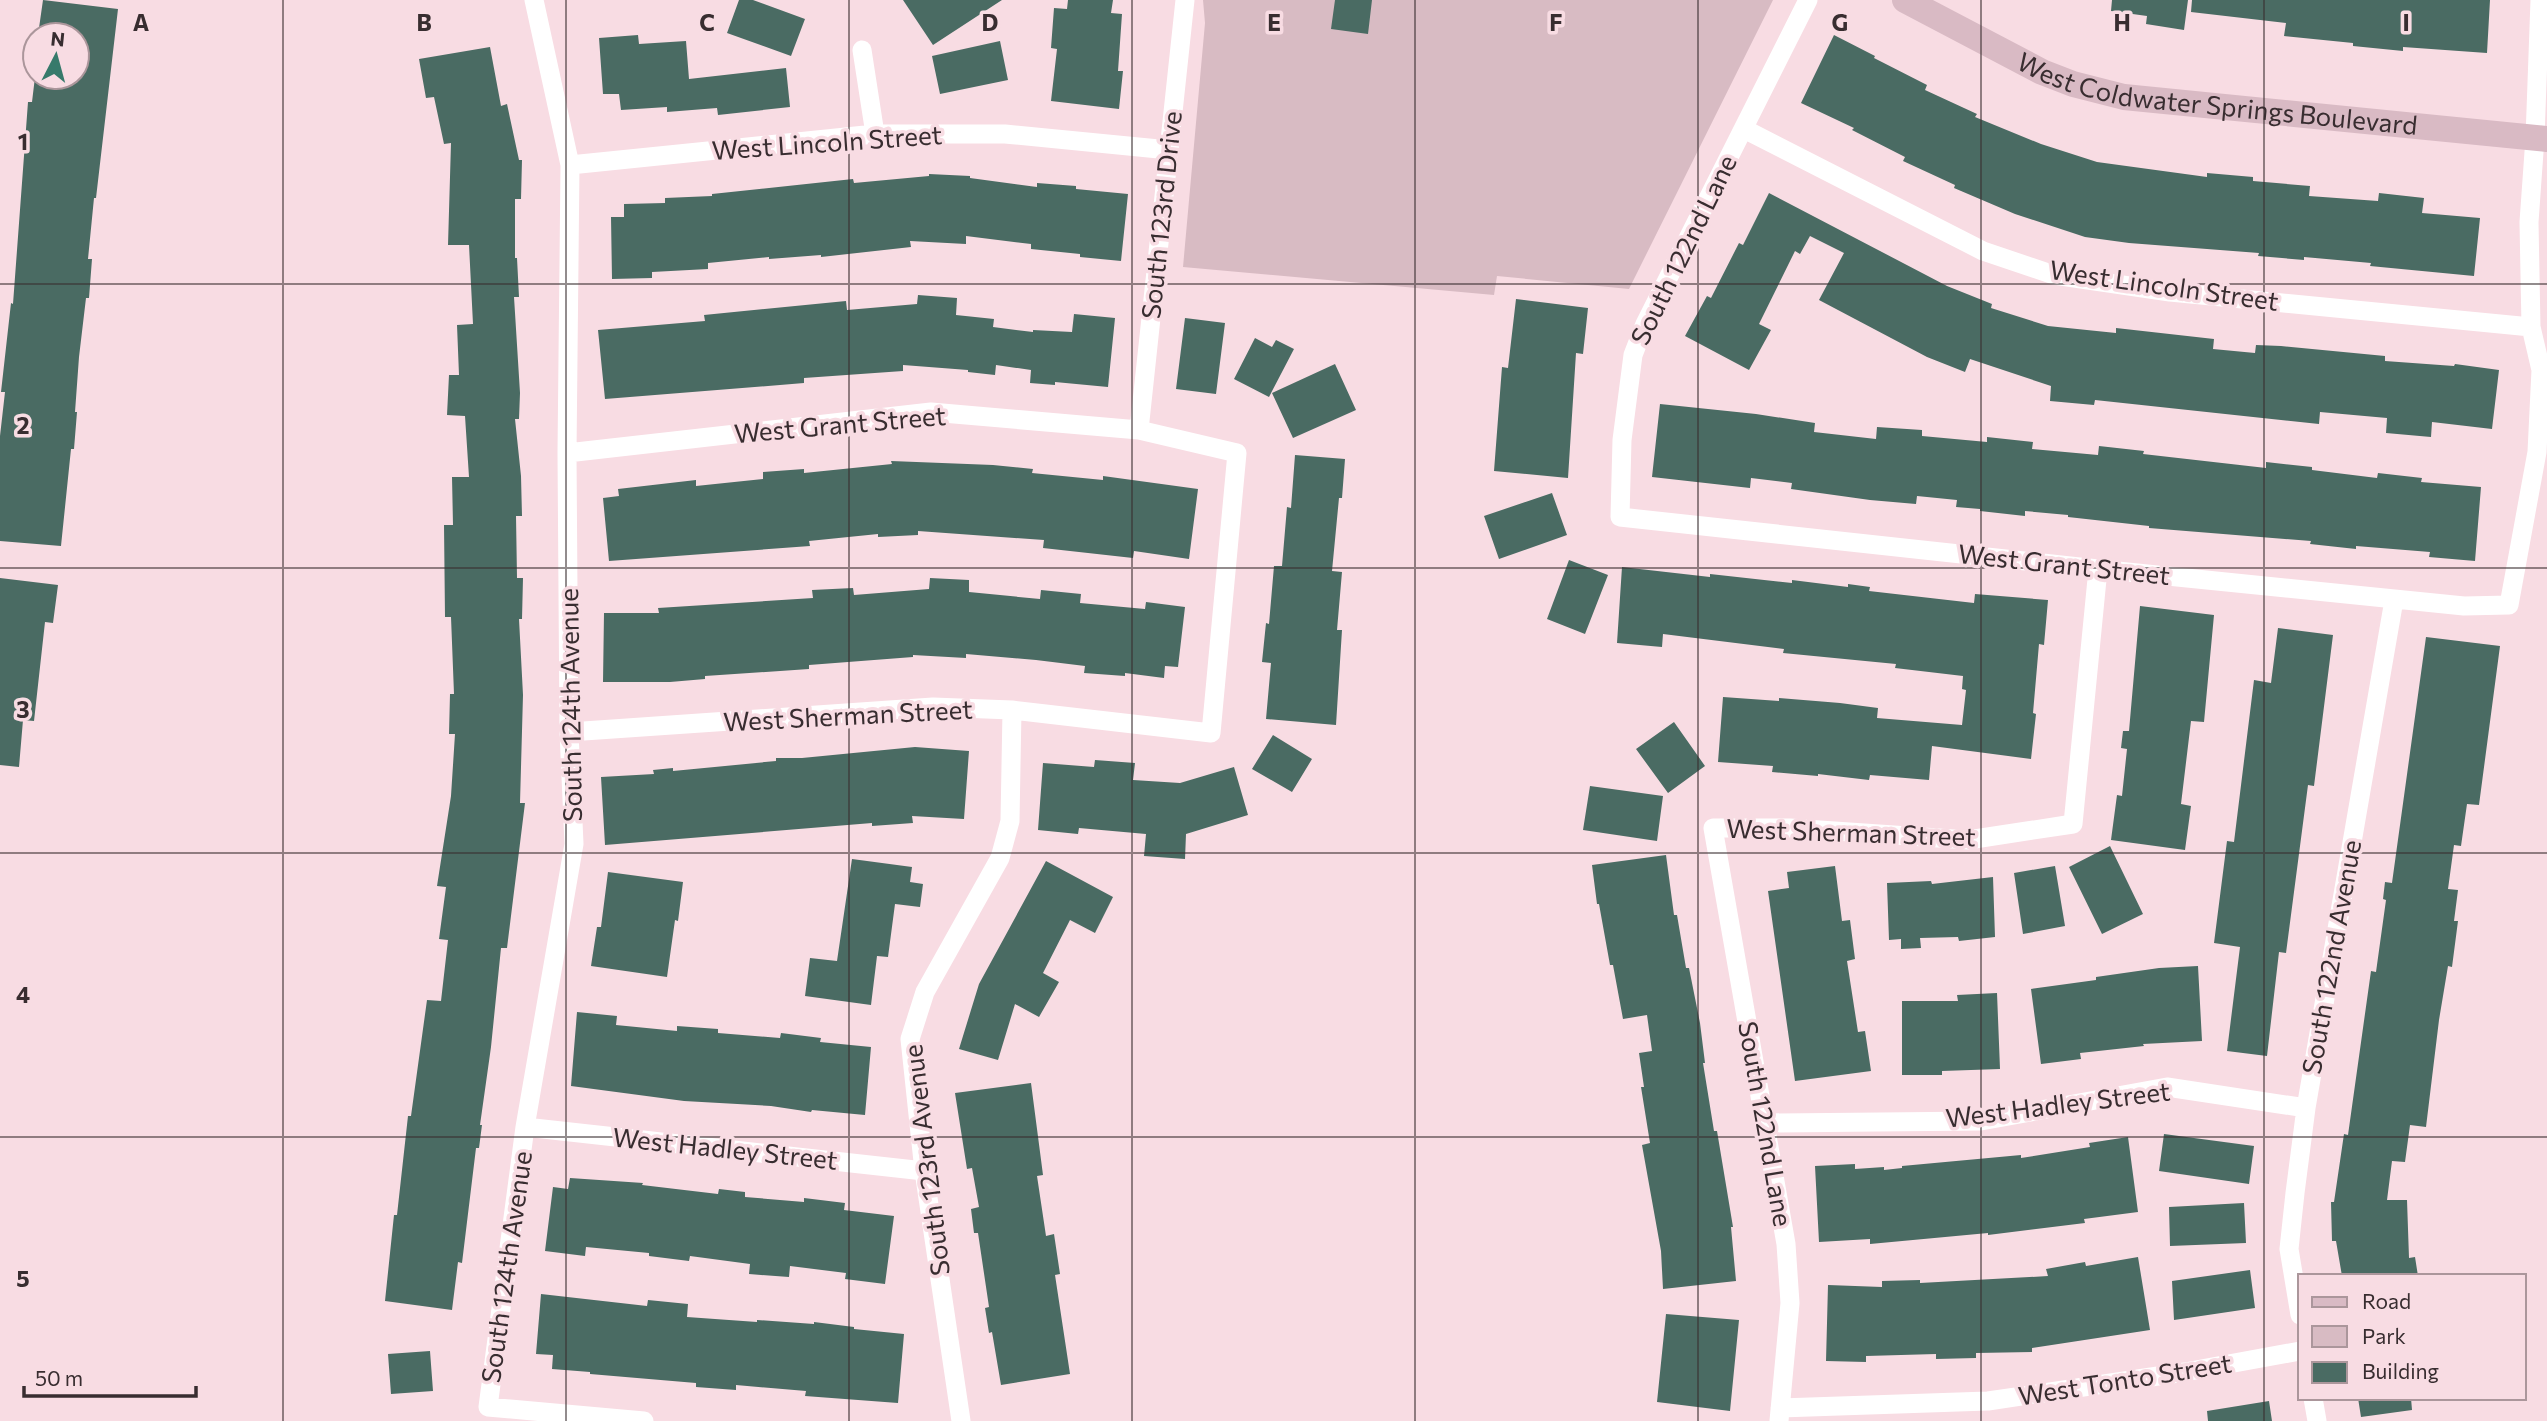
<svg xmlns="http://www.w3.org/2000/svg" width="2547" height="1421" viewBox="0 0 2547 1421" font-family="Commissioner,sans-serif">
	<rect width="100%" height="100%" fill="#f8dce3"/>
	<path fill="#d8bbc3" d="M1203 0H1773L1629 289 1497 276 1494 295 1183 267 1205 23Z"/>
	<path fill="#4a6b63" d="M43 0 118 9 96 198H94L88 259H92L89 298H86L79 357 75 412H77L74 449H71L61 546 0 541V436L5 392H1L11 303 13 304 28 102H32L35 77H77V35H38Z
		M739 0H753L805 19 791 56 727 33Z
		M903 0H1002L933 45Z
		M1068 0H1113L1111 13 1122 14 1118 71H1123L1119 109 1051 101 1057 49 1051 48 1054 8 1067 9Z
		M1335 0H1372L1368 34 1331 29Z
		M2112 0H2188L2184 30 2146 24 2147 16 2111 11Z
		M2192 0H2490L2487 53 2403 47V51L2353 46V43L2284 36 2286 23 2191 12Z
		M638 35 639 44 686 41 689 79 786 68 790 107 718 115 717 108 667 112V107L621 110 619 94H603L599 38Z
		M1834 35 1875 56 1874 58 1927 85 1925 90 1977 114 1975 117 2041 144 2097 162 2207 177V173L2253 177V181L2310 186 2309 196 2378 201 2379 193 2424 198 2422 213 2480 218 2474 276 2370 266 2371 263 2304 257V260L2258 256 2259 253 2129 243 2085 237 2015 214 1954 188 1955 185 1903 161 1905 157 1852 130 1854 128 1801 103Z
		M1000 41 1008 80 940 94 932 56Z
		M490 47 501 106 507 104 519 160H522L521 199H515V258H517L519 297H514L520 393 519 419H515L521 476 522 516H516L517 578H523L522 619H519L523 695 520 803H525L507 948H501L491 1047 480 1125H482L479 1148H476L462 1263 458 1262 452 1310 385 1301 394 1215H397L408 1116H411L427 1000 441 1001 448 940 439 939 446 887 437 886 451 796 455 734H449L450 694H454L451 617H445L444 525H453L452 477H469L465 416 447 415 449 375H459L457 325 473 324 469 245H448L451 143 444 144 434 97 426 98 419 59Z
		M929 174 970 176V178L1037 187V183L1076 186V189L1128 194 1121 261 1080 257V254L1031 249V244L966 236V244L910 241 911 247 821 257V255L769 259V257L708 263V269L652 272V278L612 279 611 217H624V204L665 203V198L712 196V194L853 179 854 183 929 176Z
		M1769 193 1947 286 1992 304 1991 308 2048 326 2116 333V328L2214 339 2213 349 2255 353 2256 345 2281 346 2385 356V361L2454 366 2455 364 2499 370 2492 429 2432 422 2431 437 2386 433 2387 418 2320 412 2319 424 2095 400 2094 405 2050 401 2051 386 1970 359 1965 372 1927 357 1819 300 1844 253 1810 236 1800 254 1795 251 1759 324 1771 330 1749 370 1685 336 1707 296 1711 298 1739 243 1743 245Z
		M918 295 957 298 956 315 994 319 993 327 1033 332V330L1072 332 1074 314 1115 318 1108 387 1055 382V385L1030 383 1031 370 996 365 995 375 968 372V370L903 365V371L804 378V383L605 399 598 330 705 321 704 315 846 301 847 310 917 304Z
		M1516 299 1588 308 1583 354 1576 353 1568 478 1494 471 1502 367 1508 368Z
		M1185 318 1225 323 1216 394 1176 389Z
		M1255 338 1272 347 1276 340 1294 349 1269 397 1234 379Z
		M1335 364 1356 410 1293 438 1272 393Z
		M1660 404 1756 414 1815 423 1814 432 1876 439 1877 427 1922 430V436L1987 442V437L2033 442 2032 449 2098 455 2099 446 2144 451 2143 454 2266 468V462L2312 467V470L2377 478 2378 473 2422 478 2421 482 2481 487 2475 561 2429 557 2430 552 2356 546V549L2310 544 2311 541 2149 528V526L2068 517V515L2025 511V516L1980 511V509L1956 507 1957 500 1917 496 1916 504 1870 500 1791 489 1792 483 1751 478 1750 488 1652 477Z
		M1295 455 1345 459 1342 498H1339L1332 571 1342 572 1337 630H1342L1336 725 1266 719 1271 663 1262 662 1266 623 1269 624 1274 566H1282L1287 507 1291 508Z
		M891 461 993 465 1033 469 1032 473 1103 480V476L1198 489 1189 559 1134 551 1133 558 1043 548 1044 540 918 531V535L878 537V534L809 541 810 546 609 561 603 498 619 496 618 489 696 480V486L763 479V472L804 469V473L892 464Z
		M1552 493 1567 535 1499 559 1484 516Z
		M1569 560 1608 575 1585 634 1547 619Z
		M1622 567 1710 577V574L1792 583V580L1848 587V584L1870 587 1869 591 1974 603 1975 594 2048 600 2044 645 2039 644 2033 713 2036 714 2031 759 1932 746 1929 780 1870 775 1869 780 1818 774V776L1772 772 1773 766 1718 762 1723 697 1779 701V698L1840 703 1878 708 1877 718 1962 725 1966 690 1962 689 1963 676 1895 668 1896 664 1783 653 1784 649 1663 634 1662 647 1617 643Z
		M0 578 58 585 53 623 45 622 34 721 23 720 19 767 0 765Z
		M930 578 969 580V592L1040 599 1041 590 1081 594 1080 603 1145 609 1146 602 1185 607 1178 667 1165 666 1164 678 1125 673V676L1084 673 1085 666 1036 660 966 654V658L913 655V657L809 665V669L705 676V679L670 682H603L604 613H659L658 608 813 598 812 590 853 588 854 595 929 589Z
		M2140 606 2214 615 2204 722 2191 721 2181 804 2191 806 2185 850 2111 840 2117 795 2122 796 2127 749 2121 748 2123 731H2129Z
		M2278 628 2333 635 2314 786 2308 785 2286 953 2279 952 2267 1056 2227 1051 2240 947 2214 943 2227 841 2234 842 2254 680 2271 683Z
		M2426 637 2500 646 2479 805 2467 804 2461 846 2454 845 2448 889 2458 890 2454 921H2458L2452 967 2448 966 2439 1020 2426 1127 2410 1125 2405 1162 2392 1161 2387 1200H2407L2409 1258 2415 1257 2418 1276H2342L2336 1241H2332L2331 1202H2334L2344 1134 2348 1135 2371 971 2376 972 2386 900 2383 899 2385 882 2392 883Z
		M1674 722 1705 766 1668 793 1636 749Z
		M1273 735 1312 759 1292 792 1252 769Z
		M915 747 969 751 964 819 912 816 913 823 872 826V823L605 845 601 777 654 774 653 770 673 768V771L776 761V758H802Z
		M1095 760 1135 763 1133 780 1180 783 1234 767 1248 815 1186 834 1185 859 1144 856 1146 834 1079 828 1078 834 1038 830 1043 763 1094 767Z
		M1590 786 1663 796 1657 841 1583 830Z
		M2110 846 2143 914 2102 934 2069 867Z
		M1666 855 1674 915H1677L1686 968H1689L1700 1023 1705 1063H1703L1714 1131H1717L1733 1227H1731L1736 1281 1663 1289 1661 1251 1642 1145 1650 1143 1641 1087H1644L1639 1053 1652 1051 1647 1015 1623 1019 1613 965H1610L1599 904H1597L1592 865Z
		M852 859 912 867 910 882 923 884 920 907 895 904 888 957 877 956 871 1005 805 996 810 958 837 961Z
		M1046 861 1113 897 1095 933 1070 920 1043 973 1059 982 1039 1017 1015 1004 998 1060 959 1049 979 984Z
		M1835 866 1842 921 1850 920 1855 959 1847 961 1858 1032 1865 1031 1871 1071 1795 1081 1768 891 1789 888 1787 872Z
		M2055 866 2065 926 2023 934 2014 873Z
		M608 872 683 882 678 921 675 920 667 977 591 966 597 927H601Z
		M1993 877 1995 937 1959 941 1958 937 1920 938 1921 948 1901 949V939L1889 940 1887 883 1931 881 1932 884Z
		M2198 966 2202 1041 2143 1044 2144 1046 2080 1053 2081 1059 2041 1064 2031 989 2096 980V977L2159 968Z
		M1997 993 2000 1069 1942 1071V1075H1902V1001H1958L1957 995Z
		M577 1012 617 1016 616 1025 677 1031V1026L718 1029V1033L780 1038 781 1033 821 1038 820 1042 871 1047 865 1115 812 1110 811 1112 771 1106 684 1101 571 1086Z
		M1031 1083 1043 1175 1037 1176 1046 1236 1054 1234 1060 1274 1055 1275 1070 1374 1001 1385 992 1332 989 1333 985 1308 989 1307 978 1233H974L971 1209 979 1207 972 1168 967 1169 955 1093Z
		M2164 1134 2254 1146 2249 1184 2159 1171Z
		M2128 1137 2138 1212 2084 1219 2085 1223 1988 1235V1233L1870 1244V1239L1819 1242 1815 1166 1855 1164V1169L1884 1167V1170L1902 1168V1166L2021 1155V1158L2090 1147 2089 1143Z
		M570 1178 643 1183 642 1185 718 1194 719 1189 745 1192V1197L804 1202V1198L845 1203 844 1210 894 1216 885 1284 845 1279 846 1273 790 1266 789 1277 749 1274 750 1264 690 1256 689 1261 649 1256V1253L586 1247 585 1256 545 1251 553 1187 568 1189Z
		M2244 1203 2246 1243 2170 1246 2169 1207Z
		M2138 1257 2150 1330 2032 1348V1352L1976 1353V1358L1936 1359V1354L1866 1356V1362L1826 1361 1828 1285 1882 1287V1281L1920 1280V1283L2048 1276 2046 1269 2085 1262 2086 1266Z
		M2250 1270 2255 1308 2174 1320 2172 1281Z
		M541 1294 647 1306 648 1300 688 1304 687 1317 757 1322V1320L814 1324V1322L854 1327V1329L904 1334 898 1403 805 1396 806 1391 736 1385V1390L696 1387V1383L590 1374V1372L552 1369 553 1355 536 1354Z
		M1666 1314 1739 1320 1730 1411 1657 1402Z
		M430 1351 433 1391 391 1394 388 1354Z
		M2358 1398H2411L2412 1410 2361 1417Z
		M2269 1401 2272 1421H2208L2207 1411Z"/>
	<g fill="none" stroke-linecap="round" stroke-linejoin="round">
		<path stroke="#fff" stroke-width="19" d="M534 0 570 165 567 453 569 732 574 844 525 1127 488 1407 644 1421
			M1808 0 1645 324 1633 355 1622 440 1620 517 2098 569 2464 606 2509 605 2537 452 2541 370 2531 327 2529 222 2535 138 2540 0
			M862 50 875 134
			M1744 129 1983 251 2054 275 2170 292 2531 327
			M570 165 875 134H1005L1169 150
			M1139 430 1185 0
			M567 453 931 412 1139 430 1237 453 1211 733 1012 710 933 707 569 732
			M1766 1123 1981 1121 2167 1087 2306 1108
			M525 1127 924 1171
			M2300 1315 2289 1249 2295 1193 2306 1108 2394 600
			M2313 1398 2317 1421
			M1780 1408 1988 1401 2185 1372 2300 1351
			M961 1421 924 1171 910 1039 925 992 1000 858 1010 821 1012 710
			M1779 1421 1790 1303 1786 1244 1713 828H1790L1968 840 2073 824 2098 569"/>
		<path stroke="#d9bac4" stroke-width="26" id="s1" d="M1905 0 2042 72 2073 84 2124 97 2547 139"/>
	</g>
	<path fill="none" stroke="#382d30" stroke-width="2" stroke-opacity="0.55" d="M283 0V1421M566 0V1421M849 0V1421M1132 0V1421M1415 0V1421M1698 0V1421M1981 0V1421M2264 0V1421M0 284H2547M0 568H2547M0 853H2547M0 1137H2547"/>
	<g text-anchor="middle" stroke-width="7" stroke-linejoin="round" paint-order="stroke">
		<g font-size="26" fill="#382d30" stroke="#f8dce3">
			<text dy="9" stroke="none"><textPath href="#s1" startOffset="332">West Coldwater Springs Boulevard</textPath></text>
			<text transform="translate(827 143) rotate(-4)" y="9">West Lincoln Street</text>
			<text transform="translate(1162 215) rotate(-84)" y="9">South 123rd Drive</text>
			<text transform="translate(1684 250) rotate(-64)" y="9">South 122nd Lane</text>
			<text transform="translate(2164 286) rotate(8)" y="9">West Lincoln Street</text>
			<text transform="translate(840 425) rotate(-5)" y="9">West Grant Street</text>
			<text transform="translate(2064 565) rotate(6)" y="9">West Grant Street</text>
			<text transform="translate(571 705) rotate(-91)" y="9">South 124th Avenue</text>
			<text transform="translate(848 716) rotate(-3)" y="9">West Sherman Street</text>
			<text transform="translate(1851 833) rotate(2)" y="9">West Sherman Street</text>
			<text transform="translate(2332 957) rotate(-80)" y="9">South 122nd Avenue</text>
			<text transform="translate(2058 1105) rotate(-7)" y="9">West Hadley Street</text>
			<text transform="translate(1765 1124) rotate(80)" y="9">South 122nd Lane</text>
			<text transform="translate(725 1149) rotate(6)" y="9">West Hadley Street</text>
			<text transform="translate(927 1160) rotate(-97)" y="9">South 123rd Avenue</text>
			<text transform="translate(507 1267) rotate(-82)" y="9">South 124th Avenue</text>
			<text transform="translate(2125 1380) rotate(-9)" y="9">West Tonto Street</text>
		</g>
	</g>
	<g font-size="23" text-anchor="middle" font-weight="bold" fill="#382d30" stroke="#f8dce3" stroke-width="7" stroke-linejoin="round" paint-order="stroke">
		<text x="141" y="31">A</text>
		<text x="424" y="31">B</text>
		<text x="707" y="31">C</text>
		<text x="990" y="31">D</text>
		<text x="1274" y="31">E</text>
		<text x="1556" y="31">F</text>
		<text x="1840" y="31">G</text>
		<text x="2122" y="31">H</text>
		<text x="2406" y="31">I</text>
		<text x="23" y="150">1</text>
		<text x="23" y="434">2</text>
		<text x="23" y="718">3</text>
		<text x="23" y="1003">4</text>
		<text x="23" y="1287">5</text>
	</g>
	<rect x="2298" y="1274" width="228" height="126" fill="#f8dce3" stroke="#ab969b" stroke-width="2"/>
	<rect x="2312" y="1297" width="35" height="10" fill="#d9bac4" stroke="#ab969b" stroke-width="2"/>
	<text x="2362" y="1309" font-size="21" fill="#382d30">Road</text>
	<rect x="2312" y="1326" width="35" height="21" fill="#d8bbc3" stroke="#ab969b" stroke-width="2"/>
	<text x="2362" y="1344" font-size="21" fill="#382d30">Park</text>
	<rect x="2312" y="1362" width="35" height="21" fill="#4a6b63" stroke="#ab969b" stroke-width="2"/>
	<text x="2362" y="1379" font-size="21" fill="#382d30">Building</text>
	<g transform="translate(56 56) rotate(6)"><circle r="33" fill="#f8dce3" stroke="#ab969b" stroke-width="2"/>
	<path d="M0-5L12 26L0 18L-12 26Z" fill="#377a6b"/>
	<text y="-10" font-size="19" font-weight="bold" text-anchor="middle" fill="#382d30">N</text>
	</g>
	<path d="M24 1386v10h172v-10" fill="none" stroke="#382d30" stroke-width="3.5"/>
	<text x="35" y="1386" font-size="21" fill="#382d30" stroke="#f8dce3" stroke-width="5" paint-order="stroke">50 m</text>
</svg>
